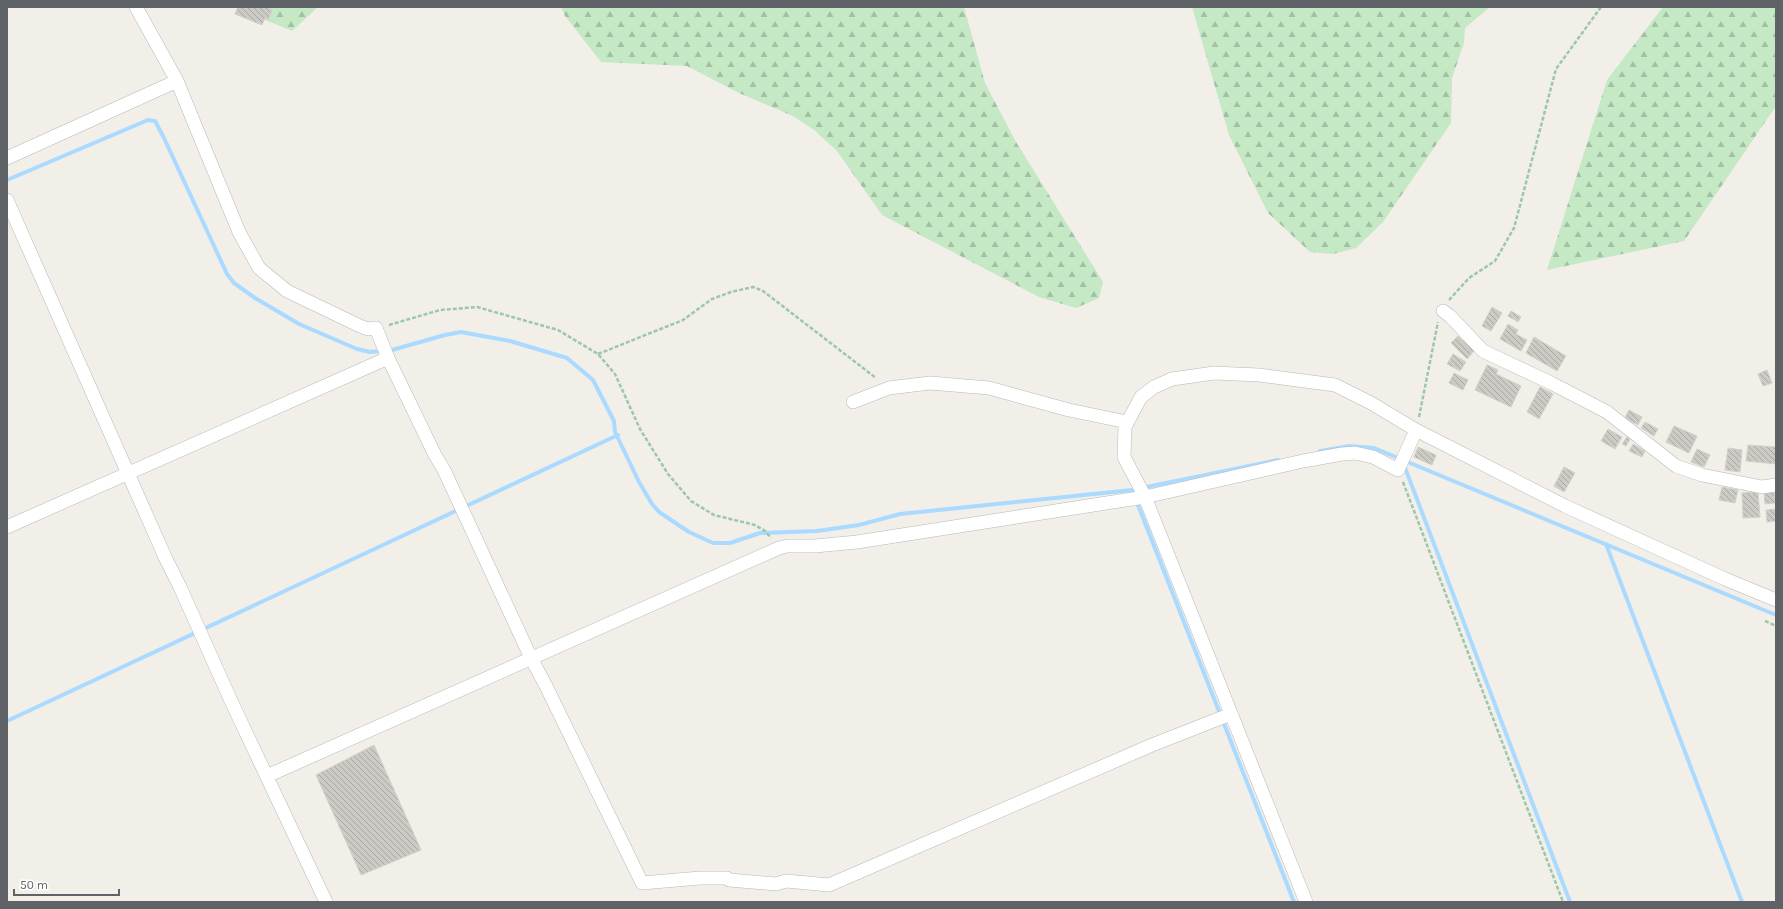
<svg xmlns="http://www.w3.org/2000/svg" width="1783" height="909" viewBox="0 0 1783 909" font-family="Karla,sans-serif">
	<defs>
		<pattern id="forest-firs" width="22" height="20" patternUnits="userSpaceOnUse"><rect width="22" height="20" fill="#c5e8c5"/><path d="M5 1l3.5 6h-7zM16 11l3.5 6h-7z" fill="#a3c0a4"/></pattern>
		<pattern id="building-back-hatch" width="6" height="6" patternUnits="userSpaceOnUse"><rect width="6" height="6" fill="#cccac5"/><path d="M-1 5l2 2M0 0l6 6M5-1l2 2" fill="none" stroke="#a9a8a4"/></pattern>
	</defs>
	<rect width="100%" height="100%" fill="#f1efe8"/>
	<path fill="url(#forest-firs)" d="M259 7H318L292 31 261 18Z
		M561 7H964L985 83 1016 142 1103 282 1099 298 1076 308 1039 297 882 215 837 151 814 130 793 116 739 93 687 66 601 62 565 16Z
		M1192 7H1490L1465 28 1464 43 1452 78 1451 123 1383 222 1356 248 1333 254 1310 252 1268 213 1229 135Z
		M1663 7H1776V106L1684 241 1547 270 1607 80Z"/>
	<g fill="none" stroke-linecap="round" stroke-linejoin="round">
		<path stroke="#aadaff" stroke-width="4" d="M7 180 148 120 155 121 164 138 227 274 234 283 255 298 299 324 357 349 370 352 392 350 445 335 461 332 510 341 567 358 593 380 614 421 615 432 639 482 652 504 659 512 689 532 713 543H730L760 533 817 531 859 525 900 514 1132 490 1278 460
			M1320 451 1350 446 1374 448 1776 615
			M1404 465 1570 902
			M1136 500 1294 902
			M1606 544 1742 902
			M7 721 618 435"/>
	</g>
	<path fill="url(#building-back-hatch)" stroke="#d6d1c6" d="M238 7H266L272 10 268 20 265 18 262 25 235 14Z
		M1492 307 1502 313 1491 331 1482 326Z
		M1511 311 1521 317 1518 322 1508 316Z
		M1508 324 1518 330 1516 334 1527 340 1521 351 1500 339Z
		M1458 336 1474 351 1467 359 1451 343Z
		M1534 337 1566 356 1557 371 1526 353Z
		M1453 354 1466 362 1460 371 1447 364Z
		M1487 365 1498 370 1496 374 1521 386 1511 407 1475 390Z
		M1767 370 1772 383 1763 386 1758 374Z
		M1454 373 1468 380 1463 390 1449 383Z
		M1540 387 1553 394 1539 419 1527 412Z
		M1629 410 1642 417 1638 425 1625 418Z
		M1645 422 1658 429 1654 436 1641 428Z
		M1674 426 1697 436 1689 453 1666 442Z
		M1608 429 1622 437 1615 449 1601 441Z
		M1627 437 1630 439 1626 446 1622 444Z
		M1633 444 1645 451 1642 457 1629 451Z
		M1748 445 1776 447V464L1746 461Z
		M1418 447 1436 455 1432 465 1414 457Z
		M1728 448 1742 450 1740 472 1725 470Z
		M1697 449 1710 455 1704 467 1691 462Z
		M1564 467 1575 473 1564 492 1554 486Z
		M1722 487 1738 490 1735 503 1719 500Z
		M1758 492 1760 517 1743 518 1742 493Z
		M1774 492 1775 503 1765 504 1764 493Z
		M1776 509V521L1767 522 1766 510Z
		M374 745 421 850 361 875 316 775Z"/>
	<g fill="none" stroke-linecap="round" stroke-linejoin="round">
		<g stroke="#b5b8bc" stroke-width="14">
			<path id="street" d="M136 7 177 81 239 232 259 268 287 291 360 326 368 329 376 328 388 358 435 455 444 470 531 658 546 686 642 883 700 878H727L729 880 776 884 786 881 829 885 1152 745 1231 714
				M7 158 177 81
				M7 200 165 557 180 587 232 703 326 902
				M1443 311 1450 316 1483 351 1551 383 1607 412 1676 466 1702 475 1762 487 1776 485
				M853 402 889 388 930 383 989 388 1069 410 1127 422
				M7 527 388 358
				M267 776 779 548 787 546H815L857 542 1145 497 1303 461 1342 454 1355 453 1373 457 1398 470 1416 430
				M1306 902 1145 497 1124 457 1125 427 1141 397 1154 387 1172 379 1214 373 1259 375 1335 385 1371 403 1416 430 1565 506 1725 579 1776 600"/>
		</g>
		<path stroke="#9cc7a9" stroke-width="2.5" stroke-dasharray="4 2" stroke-linecap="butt" d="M1449 300 1469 278 1495 261 1514 228 1556 69 1601 7
			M389 325 440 310 477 307 558 330 598 354 615 374 640 429 668 474 691 501 714 515 755 525 765 531 771 538
			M598 354 683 320 712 299 731 292 753 287 763 291 876 378
			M1419 417 1438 322
			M1403 482 1563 902
			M1765 621 1776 626"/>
		<use href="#street" stroke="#fff" stroke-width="13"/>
	</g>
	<rect width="1783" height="909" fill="none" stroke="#5f6368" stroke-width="16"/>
	<path d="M14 889v6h105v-6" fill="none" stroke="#5f6368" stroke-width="2"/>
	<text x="20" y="889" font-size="12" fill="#5f6368" stroke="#ffffff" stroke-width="3" paint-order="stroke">50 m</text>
</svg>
